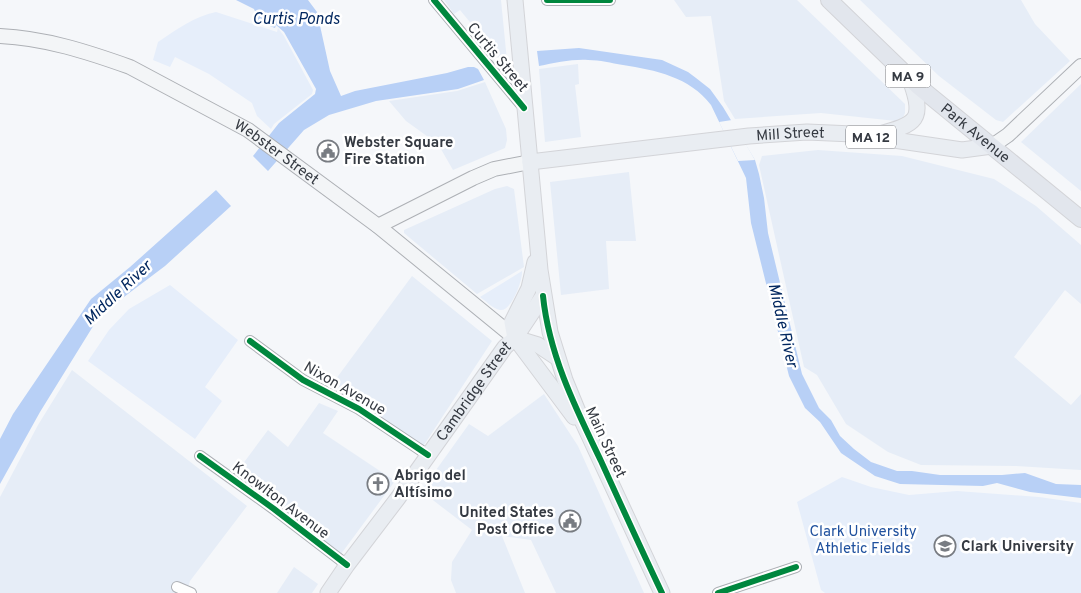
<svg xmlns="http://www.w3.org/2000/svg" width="1081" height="593" viewBox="0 0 1081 593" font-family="Overpass,sans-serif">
	<rect width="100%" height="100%" fill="#f5f7fa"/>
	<path fill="#e6edf7" d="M444 0H501L507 61 501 60 460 10 454 14Z
		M674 0H797L905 104V113L903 118 896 121 821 113 735 119 724 101 711 16 686 17Z
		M860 0H1021L1035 24 1070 61 1003 122 996 120 939 76Z
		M578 64 579 84 575 85 581 137 545 142 539 69Z
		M485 82 506 129 507 140 505 148 453 170 438 144 406 121 389 101 457 91Z
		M1081 84V191L1021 142Z
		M818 150 902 156 994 179 1036 206 1081 245V304L1065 290 1014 357 1071 405 1081 394V470L1016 466 921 465 888 452 846 424 817 375 804 367 759 165 762 156Z
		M629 172 636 241H606L609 289 561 295 550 182Z
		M507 186 514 189 524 267 477 294 404 233V230L495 189Z
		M412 276 492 341 422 448 370 409 330 387Z
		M72 370 247 506 190 581 186 593H0V497L38 425Z
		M544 394 578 446 644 593H556L531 540 502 536 525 593H456L451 580 452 562 472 530 421 491 469 424 488 436Z
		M319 403 338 411 323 433 395 481 341 554 236 473 268 430 288 447Z
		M294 567 318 584 312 593H277Z"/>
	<path fill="#e6eefa" d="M216 12 277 32 278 28 284 36 313 90 312 94 274 124 271 129 257 116 252 103 209 74 175 57 170 67 153 60 158 42C176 30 195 16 216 12Z
		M522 271C523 280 511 312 500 310 493 309 486 301 480 297Z
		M170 285 238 340 205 387 222 401 195 439 88 361 109 330 129 309Z
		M842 477 871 487 909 495 957 491 1039 497 1081 503V593H825L821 590 797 502Z"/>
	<path fill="#b8d0f6" d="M236 0H308L317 12 330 71 341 96 355 91 447 73 468 67H474L478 69 484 80 458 89 376 101 329 115 304 130 268 171 253 156 279 123 315 94 316 89 284 32 276 25 275 28 256 21 257 16 254 9Z
		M579 48 662 60 688 72 696 78 710 89 723 107 755 160 759 174 764 198 768 233 802 374 819 408 831 420 840 436 854 449 871 462 897 471H912L940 475H1002L1025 473 1056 484 1081 485V498L1030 492 997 483 983 486 900 484 875 476 841 453 820 422 805 408 789 376 751 223 746 178 711 105C690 77 655 70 623 65 611 63 600 60 588 60 572 59 555 63 539 66L537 51Z
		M216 190 231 206 165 266 100 315 40 412 0 484V439L13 414 91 299 130 267Z"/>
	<path fill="#f5f7fa" d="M732 120 755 160 738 161 719 122Z"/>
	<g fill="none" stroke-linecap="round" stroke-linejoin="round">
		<g stroke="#adb0b5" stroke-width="12">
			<path id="minor" d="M434 0 524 108
				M547 0H610
				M250 341 303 380 359 409 428 455
				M200 456 274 509 347 565
				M177 587 191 593
				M718 593 796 567"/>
		</g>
		<g stroke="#adb0b5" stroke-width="16">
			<g id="secondary">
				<path id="s1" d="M0 36C45 38 88 52 130 67L248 130 378 226 515 338"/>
				<path d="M992 146 1008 135 1081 66"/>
				<path d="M378 226 473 178 494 169 530 162"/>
			</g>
		</g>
		<g stroke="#d3d4d8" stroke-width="17">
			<g id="primary">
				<path d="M515 0 540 270 550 332 565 380 579 414 662 593"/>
				<path d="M876 135C917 124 926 121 909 77"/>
				<path id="s2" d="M530 162 749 136 807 132 853 134 962 150 992 146"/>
				<path d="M535 262 529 288 512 322 515 338 574 417"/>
				<path d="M515 338 538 345 556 357"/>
				<path id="s3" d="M328 593 347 565 398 498 505 347 515 338 543 296"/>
			</g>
		</g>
		<g stroke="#d3d4d8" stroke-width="18">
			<g id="trunk">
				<path id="s4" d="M829 0 918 86 1081 219"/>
			</g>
		</g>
		<use href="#minor" stroke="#fefefe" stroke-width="10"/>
		<use href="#secondary" stroke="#f3f5f7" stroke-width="14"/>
		<use href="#primary" stroke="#e9edf2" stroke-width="15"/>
		<use href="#trunk" stroke="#e2e6ed" stroke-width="16"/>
		<g stroke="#fff" stroke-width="9">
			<path id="cycleway" d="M434 0 524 108
				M547 0H610
				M543 296C549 355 576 409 601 461 621 505 641 549 662 593
				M250 341 303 380 359 409 428 455
				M200 456 274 509 347 565
				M718 593 796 567"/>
		</g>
		<use href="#cycleway" stroke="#00873e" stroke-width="6"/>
	</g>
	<defs>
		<g id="civic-ring" transform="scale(1.125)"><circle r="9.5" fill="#fff" stroke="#787c82" stroke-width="1.5"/><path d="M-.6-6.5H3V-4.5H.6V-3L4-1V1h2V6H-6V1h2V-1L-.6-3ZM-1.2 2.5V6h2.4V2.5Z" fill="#787c82"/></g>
		<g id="church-ring" transform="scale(1.125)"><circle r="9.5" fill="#fff" stroke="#787c82" stroke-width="1.5"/><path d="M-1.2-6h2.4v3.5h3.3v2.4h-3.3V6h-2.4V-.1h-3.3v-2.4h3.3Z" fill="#787c82"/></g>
		<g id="university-ring" transform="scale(1.125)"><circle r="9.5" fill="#fff" stroke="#787c82" stroke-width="1.5"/><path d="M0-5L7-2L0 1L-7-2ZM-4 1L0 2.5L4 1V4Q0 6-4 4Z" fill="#787c82"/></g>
	</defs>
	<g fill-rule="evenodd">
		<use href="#civic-ring" x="328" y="151"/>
		<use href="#church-ring" x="378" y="484"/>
		<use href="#civic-ring" x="570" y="521"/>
		<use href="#university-ring" x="945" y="546"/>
	</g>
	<g text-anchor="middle" stroke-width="5" stroke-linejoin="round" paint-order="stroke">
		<g fill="#fff" stroke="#72757b" stroke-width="1">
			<rect x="885.5" y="64.5" width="45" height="23" rx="4"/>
			<rect x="846" y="125.5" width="50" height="23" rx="4"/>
		</g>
		<g font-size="14" font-weight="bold" fill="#353a42">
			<text x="908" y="81">MA 9</text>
			<text x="871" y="142">MA 12</text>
		</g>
		<g font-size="15" fill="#353a42" stroke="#fff">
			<text transform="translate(498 57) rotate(50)" y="5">Curtis Street</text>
			<text dy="5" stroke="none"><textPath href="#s4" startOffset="198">Park Avenue</textPath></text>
			<text dy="5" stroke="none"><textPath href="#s2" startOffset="262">Mill Street</textPath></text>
			<text dy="5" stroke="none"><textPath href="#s1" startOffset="304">Webster Street</textPath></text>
			<text transform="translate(345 388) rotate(30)" y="5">Nixon Avenue</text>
			<text dy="5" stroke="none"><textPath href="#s3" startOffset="249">Cambridge Street</textPath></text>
			<text transform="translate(606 442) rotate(65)" y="5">Main Street</text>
			<text transform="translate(281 500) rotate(37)" y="5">Knowlton Avenue</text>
		</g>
		<g font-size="15" font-weight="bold" fill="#353a42" stroke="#fff" text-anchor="start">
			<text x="344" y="147">Webster Square<tspan x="344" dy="17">Fire Station</tspan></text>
			<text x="394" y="480">Abrigo del<tspan x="394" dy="17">Altísimo</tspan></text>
			<text x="554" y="517" text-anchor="end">United States<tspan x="554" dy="17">Post Office</tspan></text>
			<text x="961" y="551">Clark University</text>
		</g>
		<g font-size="15" fill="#20519e" stroke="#fff">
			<text x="863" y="536">Clark University<tspan x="863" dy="17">Athletic Fields</tspan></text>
		</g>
		<g font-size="16" font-style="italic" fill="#032860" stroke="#fff">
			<text x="296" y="24">Curtis Ponds</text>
			<text transform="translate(117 292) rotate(-43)" y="6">Middle River</text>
			<text transform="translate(784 325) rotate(77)" y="6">Middle River</text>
		</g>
	</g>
</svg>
